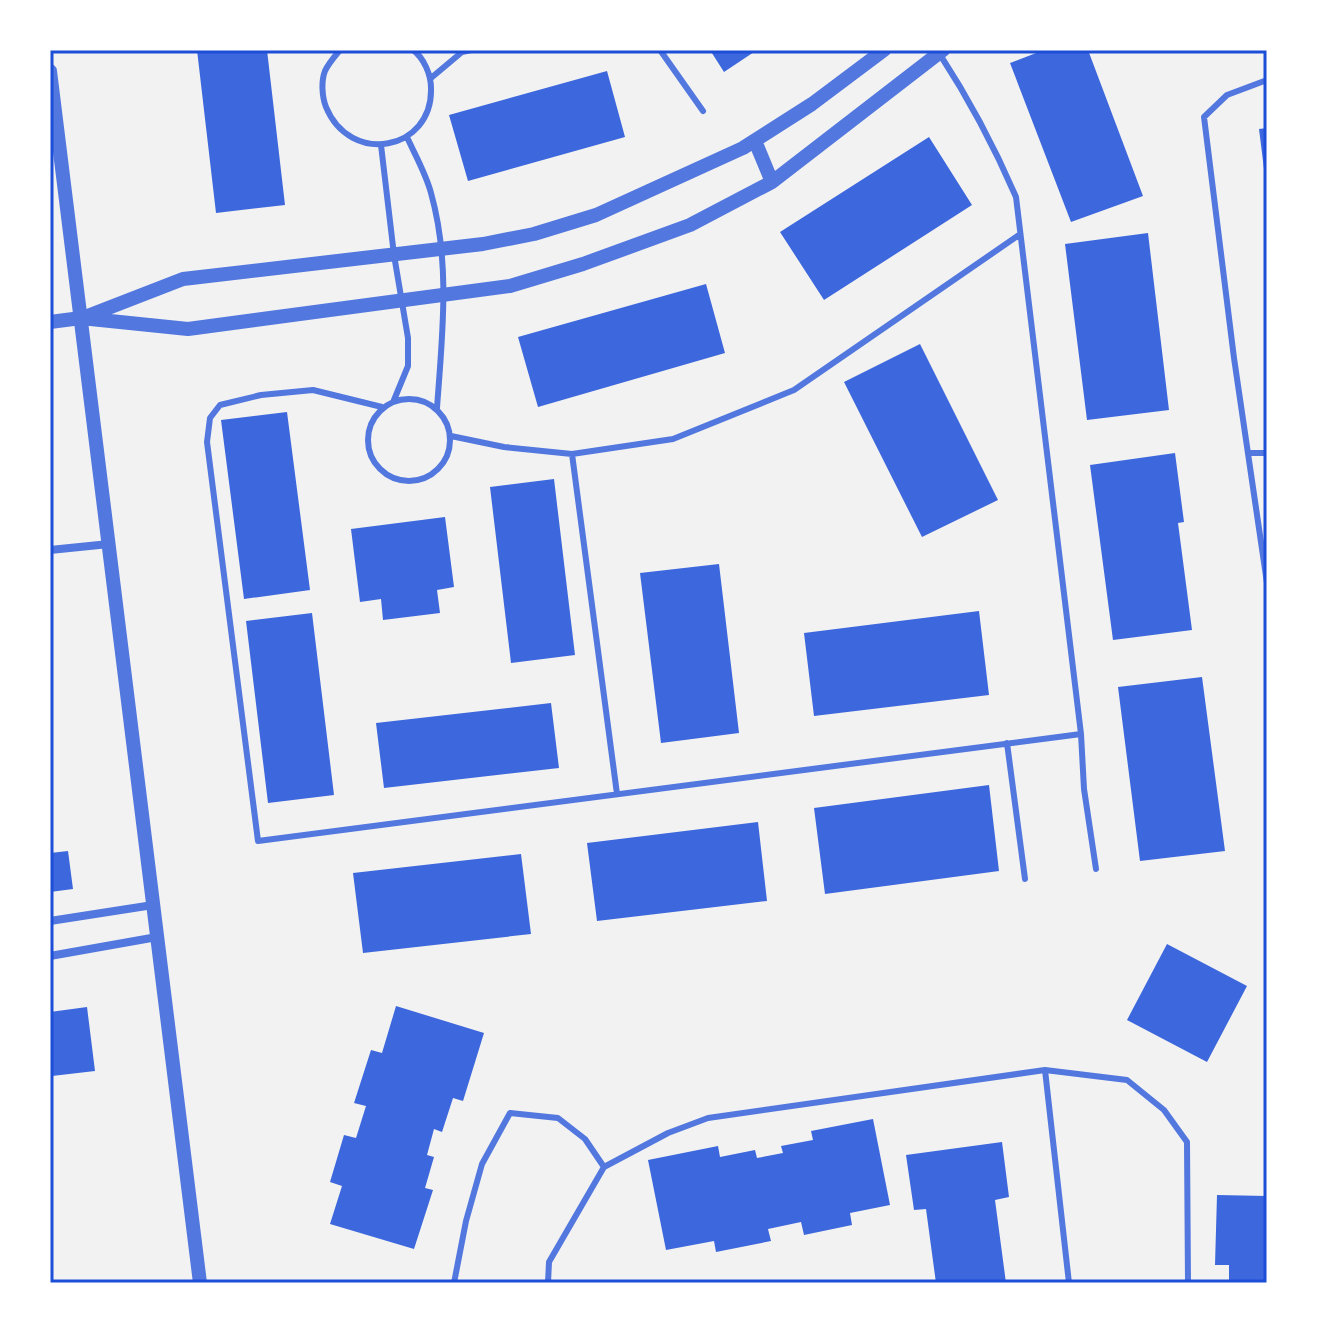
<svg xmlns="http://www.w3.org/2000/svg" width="1317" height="1333" viewBox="0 0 1317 1333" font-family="Poppins,sans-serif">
	<rect width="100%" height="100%" fill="#f2f2f2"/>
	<path fill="#3d67dc" d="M197 50H267L285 205 216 213Z
		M710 50H757L724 72Z
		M1044 50H1088L1143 196 1071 222 1010 63Z
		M607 71 625 137 468 181 449 115Z
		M1267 128V177H1265L1259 129Z
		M929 137 972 205 824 300 780 232Z
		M1148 233 1169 410 1087 420 1065 244Z
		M706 284 725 353 538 407 518 337Z
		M920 344 998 500 922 537 844 382Z
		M287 412 310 590 244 599 221 420Z
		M1175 453 1184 522 1178 523 1192 630 1113 640 1090 465Z
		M554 479 575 655 511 663 490 487Z
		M445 517 454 587 437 590 440 613 383 620 381 599 360 602 351 529Z
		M719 564 739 733 661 743 640 573Z
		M979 611 989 695 814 716 804 633Z
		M312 613 334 795 268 803 246 621Z
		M1202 677 1225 851 1140 861 1118 687Z
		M551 703 559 768 384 788 376 723Z
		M989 785 999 871 825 894 814 808Z
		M758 822 767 901 597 921 587 843Z
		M68 851 73 889 50 892V853Z
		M521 854 531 934 363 953 353 873Z
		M1167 944 1247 986 1207 1062 1127 1020Z
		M396 1006 484 1033 463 1101 453 1098 442 1132 434 1129 427 1155 434 1157 425 1188 433 1190 414 1249 330 1224 342 1186 330 1182 344 1135 356 1138 366 1106 354 1103 371 1050 382 1053Z
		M87 1007 95 1071 52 1076 50 1012Z
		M873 1119 890 1205 850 1213 852 1225 804 1235 801 1222 768 1229 771 1241 716 1252 714 1241 666 1250 648 1160 718 1146 720 1157 755 1150 757 1158 783 1153 781 1146 813 1140 811 1131Z
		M1002 1142 1009 1197 995 1200 1006 1283H936L926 1209 914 1210 906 1155Z
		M1217 1195 1267 1196V1283H1229V1265H1215Z"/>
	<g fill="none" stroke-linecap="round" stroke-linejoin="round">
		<path stroke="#5277de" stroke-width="6" d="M340 50C335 56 328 64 325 71 321 81 322 97 326 107 350 166 433 151 431 88 431 75 424 58 413 50
			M660 50 703 111
			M431 78 462 52 471 50
			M1267 80 1227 95 1204 117 1234 358 1267 583
			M407 137C415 155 426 174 431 193 451 264 442 337 437 408
			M381 145 394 255 408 338V366L394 400
			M368 440a41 41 0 1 1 82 0a41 41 0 1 1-82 0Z
			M382 407 313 390 261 395 220 405 210 418 207 442 258 841 1081 734 1016 197C994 146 969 99 939 53
			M451 436 504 447 572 454 673 439 794 390 1019 235
			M1248 453H1267
			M572 454 617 794
			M1081 734 1084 789 1096 869
			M1007 743 1025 879
			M1045 1070 1069 1283
			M454 1283 466 1221 482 1164 510 1113 558 1118 585 1139 604 1167
			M548 1283 549 1262 604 1167 668 1133 708 1118 1045 1070 1127 1080 1164 1110 1187 1142 1188 1283"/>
		<path stroke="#5277de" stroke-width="8" d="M50 550 109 544
			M50 921 153 905
			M50 956 157 937"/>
		<path stroke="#5277de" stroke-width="14" d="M50 71 200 1283
			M755 141 772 182
			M85 317 183 279 483 244 534 234 596 215 743 148 812 104 884 50
			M50 322 81 318 188 329 510 286 583 264 690 225 772 182 943 50"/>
	</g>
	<rect width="1317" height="1333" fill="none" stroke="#ffffff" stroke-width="104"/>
	<rect x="52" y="52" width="1213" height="1229" fill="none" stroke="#1d4ed8" stroke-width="3"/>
</svg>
